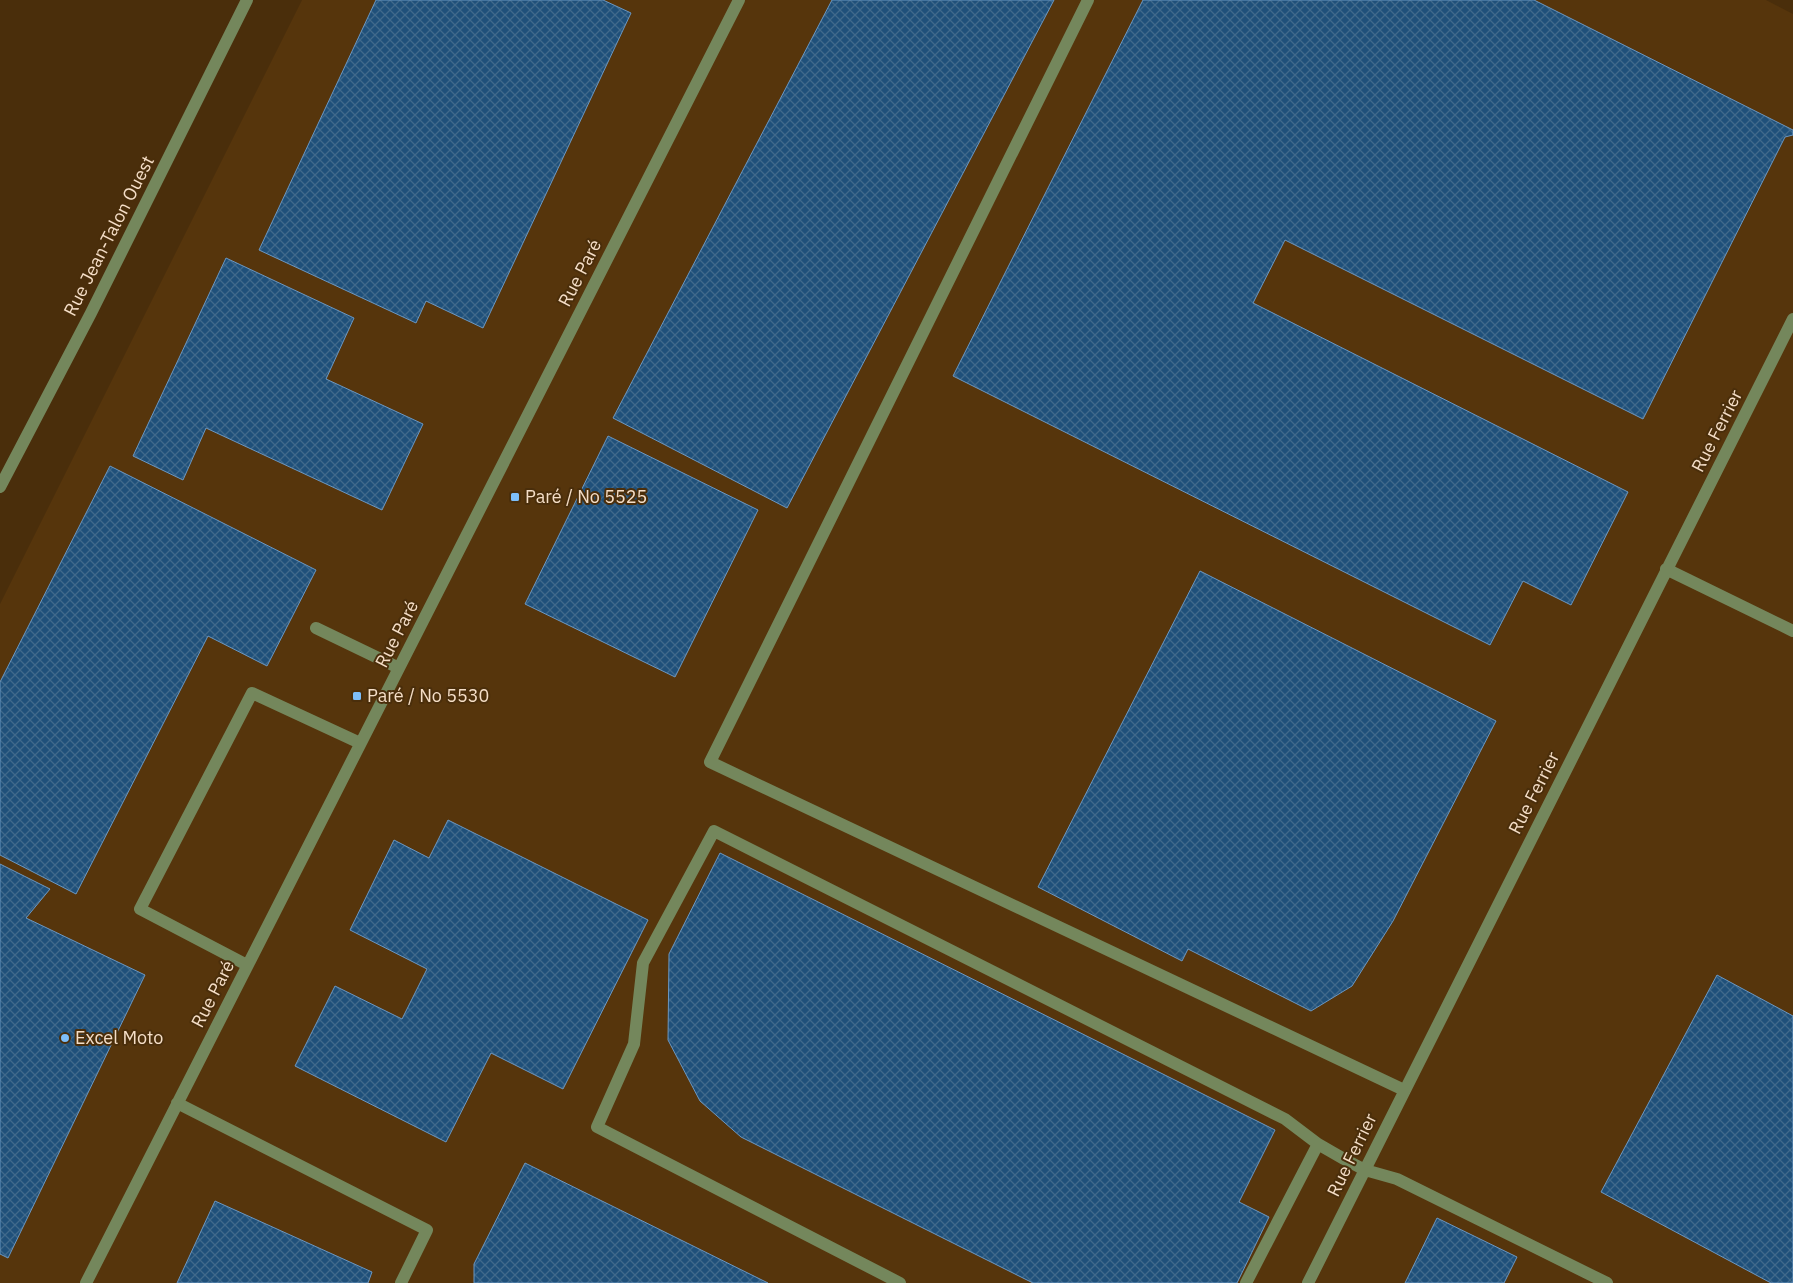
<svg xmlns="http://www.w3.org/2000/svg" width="1793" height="1283" viewBox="0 0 1793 1283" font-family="'IBM Plex Sans',sans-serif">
	<defs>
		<pattern id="building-cross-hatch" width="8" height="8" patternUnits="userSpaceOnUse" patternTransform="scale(1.25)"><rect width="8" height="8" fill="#1f507a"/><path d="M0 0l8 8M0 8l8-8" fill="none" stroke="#40698b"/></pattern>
	</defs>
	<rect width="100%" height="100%" fill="#4a2e0b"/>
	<path fill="#56350c" d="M302 0H1766L1793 14V1283H0V604Z"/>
	<path fill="url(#building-cross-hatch)" stroke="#6b97c1" d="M376 0H603L631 13 483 328 426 301 416 323 259 250Z
		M832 0H1054L787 508 613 418Z
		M1143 0H1534L1793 130V135L1785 137 1643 419 1285 240 1253 303 1628 492 1571 605 1523 581 1490 645 953 376Z
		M226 258 354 318 326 379 423 424 382 510 206 428 183 480 133 456Z
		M608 436 758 510 675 677 525 604Z
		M110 466 316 570 267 666 208 636 76 894 0 855V682Z
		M1200 571 1496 721 1393 921 1352 986 1311 1011 1188 949 1182 961 1038 887Z
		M448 820 648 920 563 1089 491 1053 446 1142 295 1066 335 986 402 1019 427 969 350 930 394 840 429 858Z
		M720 853 1275 1130 1239 1202 1269 1217 1237 1283H1033L741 1137 700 1101 668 1040 669 954Z
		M0 864 50 889 26 918 145 975 8 1258 0 1254Z
		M1717 975 1793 1016V1283H1771L1601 1192Z
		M525 1163 768 1283H474V1264Z
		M215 1201 372 1272 368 1283H177Z
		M1437 1218 1517 1257 1504 1283H1405Z"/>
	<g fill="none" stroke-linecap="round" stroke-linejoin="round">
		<path stroke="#74875c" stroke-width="12" d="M1088 0 710 762 1404 1090
			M0 487 91 313 247 0
			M1666 569 1793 631
			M316 628 399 668
			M247 965 140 909 252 693 360 743
			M177 1103 427 1230 401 1283
			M86 1283 739 0
			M900 1283 597 1127 634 1044 643 963 714 831 1285 1119 1318 1144 1344 1159 1365 1170 1397 1179 1607 1283
			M1246 1283 1318 1144
			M1308 1283 1793 319"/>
	</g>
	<g fill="#7dbef9" stroke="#4a2e0b" stroke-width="2">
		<rect x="510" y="492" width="10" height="10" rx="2.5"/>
		<rect x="352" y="691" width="10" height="10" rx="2.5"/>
		<circle cx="65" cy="1038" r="5"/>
	</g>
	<g text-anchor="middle" stroke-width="4" stroke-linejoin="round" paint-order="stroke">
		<g font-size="18" fill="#f5dec7" stroke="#4a2e0b">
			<text transform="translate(109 236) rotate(-63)" y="6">Rue Jean-Talon Ouest</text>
			<text transform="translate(580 273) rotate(-63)" y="6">Rue Paré</text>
			<text transform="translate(1717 431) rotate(-63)" y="6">Rue Ferrier</text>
			<text transform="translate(397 634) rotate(-63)" y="6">Rue Paré</text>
			<text transform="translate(1534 793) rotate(-63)" y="6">Rue Ferrier</text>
			<text transform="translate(213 994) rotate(-63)" y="6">Rue Paré</text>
			<text transform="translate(1352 1155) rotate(-64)" y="6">Rue Ferrier</text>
		</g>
		<g font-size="18" fill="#f5dec7" stroke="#4a2e0b" text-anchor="start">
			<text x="525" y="503">Paré / No 5525</text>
			<text x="367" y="702">Paré / No 5530</text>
			<text x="75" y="1044">Excel Moto</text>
		</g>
	</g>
</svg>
